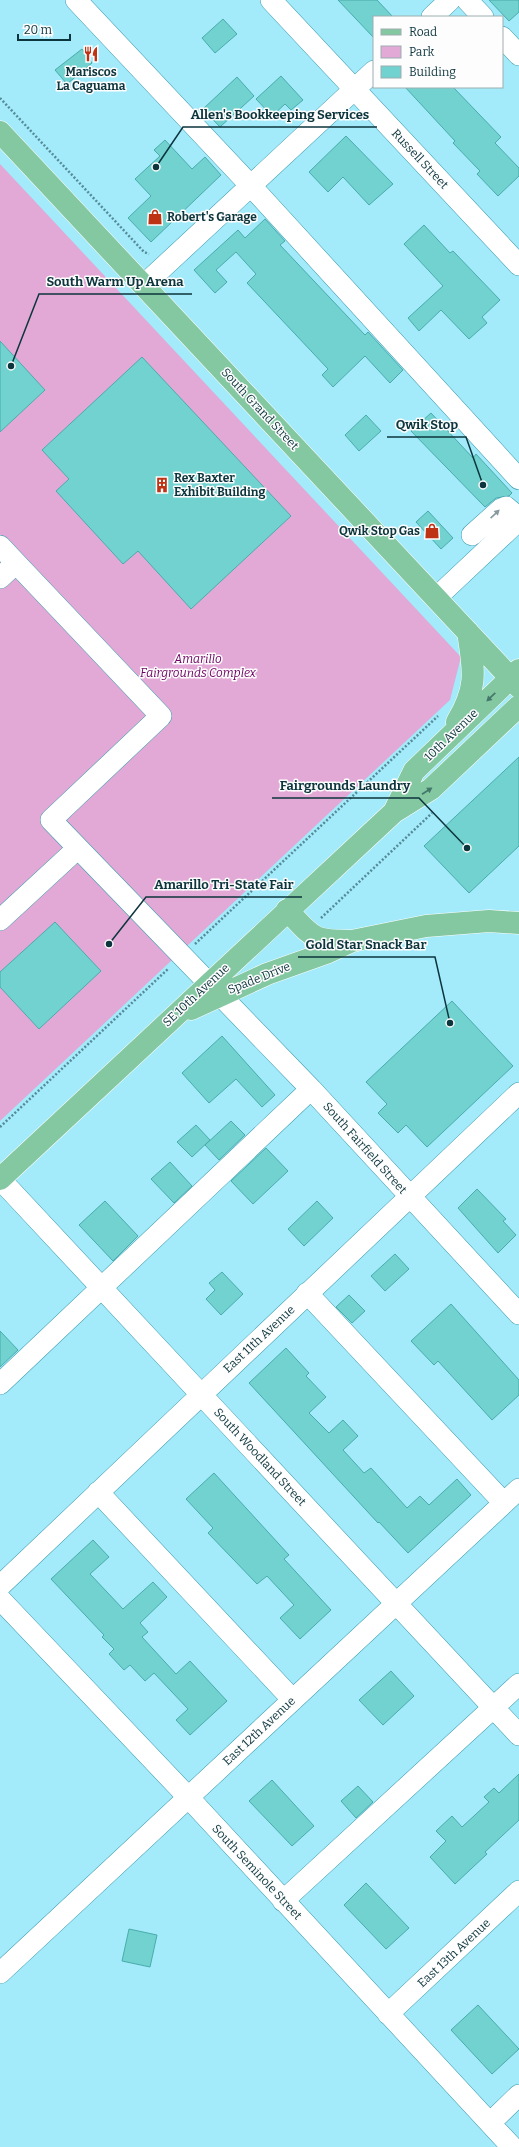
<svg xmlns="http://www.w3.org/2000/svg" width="519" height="2147" viewBox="0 0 519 2147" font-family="Bitter,serif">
	<rect width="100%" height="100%" fill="#a3eafa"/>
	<path fill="#e2a8d6" d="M0 164 461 657 450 700 0 1121Z"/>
	<path fill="#71d2d0" stroke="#49acab" d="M338 0H377L393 17H374V38Z
		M489 0H519V12L509 21Z
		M223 19 237 34 215 53 202 38Z
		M82 49 92 63 67 84 55 70Z
		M281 76 303 100 291 110 285 104 272 116 256 99Z
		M237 77 254 96 220 127 203 109Z
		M405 87H453L501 137 495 143 519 168V176L498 196 477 174 480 171 453 143 455 141Z
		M346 136 393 184 369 205 343 177 328 192 309 172Z
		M165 140 192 169 205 157 221 175 151 242 128 218 151 196 135 179 160 156 154 150Z
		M265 219 285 241 280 245 365 335 368 332 403 370 390 383 365 356 333 387 322 375 328 369 247 283 256 274 236 252 216 270 227 282 215 293 194 270 238 230 245 238Z
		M424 225 450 253 453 251 500 300 482 317 487 323 469 339 441 310 419 331 408 318 443 286 404 244Z
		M0 341 45 390 0 432Z
		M142 357 291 516 191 609 138 551 123 564 56 491 69 479 42 450Z
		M431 413 473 458 476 454 512 493 509 496 496 498 485 507 411 431Z
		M366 415 381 431 359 451 345 435Z
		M428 511 453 538 441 549 416 522Z
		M519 757V846L469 893 424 846Z
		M55 922 101 971 39 1029 0 987V972Z
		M452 1001 513 1066 427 1147 406 1125 398 1133 378 1113 387 1104 366 1082Z
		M222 1036 275 1095 262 1107 236 1079 209 1103 182 1073Z
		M231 1121 245 1135 219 1160 205 1145Z
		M196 1125 210 1140 192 1157 177 1142Z
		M266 1148 288 1171 253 1204 231 1181Z
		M170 1162 192 1186 174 1203 151 1179Z
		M477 1189 506 1219 503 1221 516 1235 498 1253 458 1208Z
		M105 1201 138 1236 113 1261 79 1225Z
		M317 1201 333 1218 304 1246 288 1229Z
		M395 1254 409 1269 385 1291 371 1276Z
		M222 1272 243 1294 221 1315 206 1299 215 1290 209 1283Z
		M349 1295 365 1311 352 1323 336 1307Z
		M451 1304 519 1380V1395L492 1420 438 1361 434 1365 411 1341Z
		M0 1331 18 1350 0 1367Z
		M286 1348 309 1373 306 1376 326 1397 309 1413 329 1433 343 1420 358 1436 343 1450 364 1473 371 1468 407 1508 420 1496 429 1505 457 1479 471 1495 408 1553 379 1522 378 1523 249 1383Z
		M214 1473 289 1555 284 1559 331 1610 300 1639 280 1618 294 1605 267 1576 257 1584 208 1533 213 1528 186 1499Z
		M93 1540 109 1557 90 1574 123 1609 153 1582 167 1597 140 1623 148 1632 142 1637 176 1674 190 1661 227 1701 190 1735 176 1720 188 1709 154 1673 145 1681 130 1665 124 1670 109 1654 114 1649 102 1637 104 1635 51 1579Z
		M391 1671 414 1696 383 1725 359 1700Z
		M519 1774V1820L485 1852 487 1854 455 1884 430 1857 446 1841 436 1831 452 1816 462 1827 489 1802 484 1797 494 1788 499 1793Z
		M272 1780 314 1826 292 1846 249 1801Z
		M358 1786 373 1802 356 1818 341 1801Z
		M366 1883 409 1928 386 1949 344 1905Z
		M129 1929 157 1935 150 1967 122 1961Z
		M478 2005 519 2049 492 2074 451 2030Z"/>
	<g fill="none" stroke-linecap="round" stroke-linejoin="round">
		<g stroke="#3b9bae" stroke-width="22">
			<path id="minor" d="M76 0 251 186 519 479
				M271 0 519 265
				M467 0 483 17
				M432 17 450 0
				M502 37 519 55
				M144 285 374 71
				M472 535 501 509 506 507 519 518
				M0 546 16 563 0 578
				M16 563 161 716 51 820 78 848
				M436 598 519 520
				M0 920 78 848 311 1089 519 1314
				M0 1179 519 1735
				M307 1293 504 1503
				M0 1384 311 1089
				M98 1492 293 1700
				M0 1586 519 1093
				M0 1599 188 1797 512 2147
				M283 1901 519 1684
				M0 1973 519 1489
				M388 2014 519 1891
				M490 2123 519 2095"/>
		</g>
		<g stroke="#fff" stroke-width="23">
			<path id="major" d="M0 132 519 687
				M457 722C478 687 474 671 468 632
				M394 812 414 771 519 670
				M287 910C313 937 311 941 349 941
				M191 1009 267 974 326 953 352 941 426 926 489 921 519 923
				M0 1179 394 812 431 789 519 706"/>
		</g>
		<path stroke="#548b97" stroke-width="2.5" stroke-dasharray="2 2" stroke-linecap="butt" d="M0 98 144 252 149 254
			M321 918 432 813
			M195 944 438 716
			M0 1127 168 969"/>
		<use href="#minor" stroke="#fff" stroke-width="21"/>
		<use href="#major" stroke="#84c8a1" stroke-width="22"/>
	</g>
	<defs><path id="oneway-solid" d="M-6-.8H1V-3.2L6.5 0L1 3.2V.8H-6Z"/></defs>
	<use fill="#869a9e" href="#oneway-solid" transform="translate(495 514) rotate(-43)"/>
	<g fill="#42776a">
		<use href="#oneway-solid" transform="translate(491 697) rotate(136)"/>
		<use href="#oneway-solid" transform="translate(427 791) rotate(-33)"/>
	</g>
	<defs>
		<g id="restaurant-bare" transform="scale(1.2)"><path d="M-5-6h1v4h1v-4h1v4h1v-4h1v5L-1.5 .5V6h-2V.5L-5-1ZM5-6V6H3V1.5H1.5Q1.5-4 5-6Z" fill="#be3314" stroke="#fdfdfd" stroke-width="2.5" paint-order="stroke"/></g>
		<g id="shop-bare" transform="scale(1.2)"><path d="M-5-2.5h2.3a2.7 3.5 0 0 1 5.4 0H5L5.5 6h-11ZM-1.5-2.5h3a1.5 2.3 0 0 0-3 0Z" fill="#be3314" stroke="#fdfdfd" stroke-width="2.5" paint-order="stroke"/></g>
		<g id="building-bare" transform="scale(1.2)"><path d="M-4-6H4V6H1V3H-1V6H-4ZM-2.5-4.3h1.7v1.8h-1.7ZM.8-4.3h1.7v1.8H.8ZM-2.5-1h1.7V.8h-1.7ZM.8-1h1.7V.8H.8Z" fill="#be3314" stroke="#fdfdfd" stroke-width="2.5" paint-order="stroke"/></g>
	</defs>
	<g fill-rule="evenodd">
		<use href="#restaurant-bare" x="91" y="54"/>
		<use href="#shop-bare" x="155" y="217"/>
		<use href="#building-bare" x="162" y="485"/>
		<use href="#shop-bare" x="432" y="531"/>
	</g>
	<g text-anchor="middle" stroke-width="3" stroke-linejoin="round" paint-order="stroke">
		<g font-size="12" font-weight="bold" fill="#0c353d" stroke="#fdfdfd" text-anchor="start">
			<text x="91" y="76" text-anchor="middle">Mariscos<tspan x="91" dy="14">La Caguama</tspan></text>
			<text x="167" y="221">Robert's Garage</text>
			<text x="174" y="482">Rex Baxter<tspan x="174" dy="14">Exhibit Building</tspan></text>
			<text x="420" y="535" text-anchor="end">Qwik Stop Gas</text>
		</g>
		<g font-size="12" fill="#0c353d" stroke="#fdfdfd">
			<text transform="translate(420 159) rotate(47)" y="4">Russell Street</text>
			<text transform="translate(260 409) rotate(47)" y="4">South Grand Street</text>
			<text transform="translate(451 735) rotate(-44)" y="4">10th Avenue</text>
			<text transform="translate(259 978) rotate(-22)" y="4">Spade Drive</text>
			<text transform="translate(196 995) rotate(-43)" y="4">SE 10th Avenue</text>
			<text transform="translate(365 1148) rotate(48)" y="4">South Fairfield Street</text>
			<text transform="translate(259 1339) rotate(-43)" y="4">East 11th Avenue</text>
			<text transform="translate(260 1457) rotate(47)" y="4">South Woodland Street</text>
			<text transform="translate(259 1731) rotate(-43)" y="4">East 12th Avenue</text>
			<text transform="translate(257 1872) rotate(47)" y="4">South Seminole Street</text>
			<text transform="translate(454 1953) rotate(-43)" y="4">East 13th Avenue</text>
		</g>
		<g font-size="12" font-style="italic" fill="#6e0263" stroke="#fdfdfd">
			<text x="198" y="663">Amarillo<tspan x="198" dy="14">Fairgrounds Complex</tspan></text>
		</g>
	</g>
	<path fill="none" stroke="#0c353d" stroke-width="1.5" d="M156 167L183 127H377M11 366L39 294H192M483 485L466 437H387M467 848L419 798H272M109 944L146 897H302M450 1023L435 957H298"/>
	<g fill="#0c353d" stroke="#fdfdfd" stroke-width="1.5">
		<circle cx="156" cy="167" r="4"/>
		<circle cx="11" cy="366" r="4"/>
		<circle cx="483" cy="485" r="4"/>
		<circle cx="467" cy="848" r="4"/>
		<circle cx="109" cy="944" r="4"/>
		<circle cx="450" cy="1023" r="4"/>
	</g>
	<g font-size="13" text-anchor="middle" font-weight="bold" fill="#0c353d" stroke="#fdfdfd" stroke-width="3" stroke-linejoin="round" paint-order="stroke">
		<text x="280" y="119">Allen's Bookkeeping Services</text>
		<text x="115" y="286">South Warm Up Arena</text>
		<text x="427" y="429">Qwik Stop</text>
		<text x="345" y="790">Fairgrounds Laundry</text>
		<text x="224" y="889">Amarillo Tri-State Fair</text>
		<text x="366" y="949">Gold Star Snack Bar</text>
	</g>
	<rect x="373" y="16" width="130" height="72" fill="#fdfdfd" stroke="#9dadb0"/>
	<rect x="381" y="29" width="20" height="6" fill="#84c8a1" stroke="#9dadb0"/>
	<text x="409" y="36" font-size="12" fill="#0c353d">Road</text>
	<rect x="381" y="46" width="20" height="12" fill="#e2a8d6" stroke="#9dadb0"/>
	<text x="409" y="56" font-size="12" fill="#0c353d">Park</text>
	<rect x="381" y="66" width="20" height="12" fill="#71d2d0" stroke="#9dadb0"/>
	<text x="409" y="76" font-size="12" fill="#0c353d">Building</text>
	<path d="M18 34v6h52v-6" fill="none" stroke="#0c353d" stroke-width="2"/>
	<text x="24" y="34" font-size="12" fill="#0c353d" stroke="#fdfdfd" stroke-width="3" paint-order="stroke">20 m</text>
</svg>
